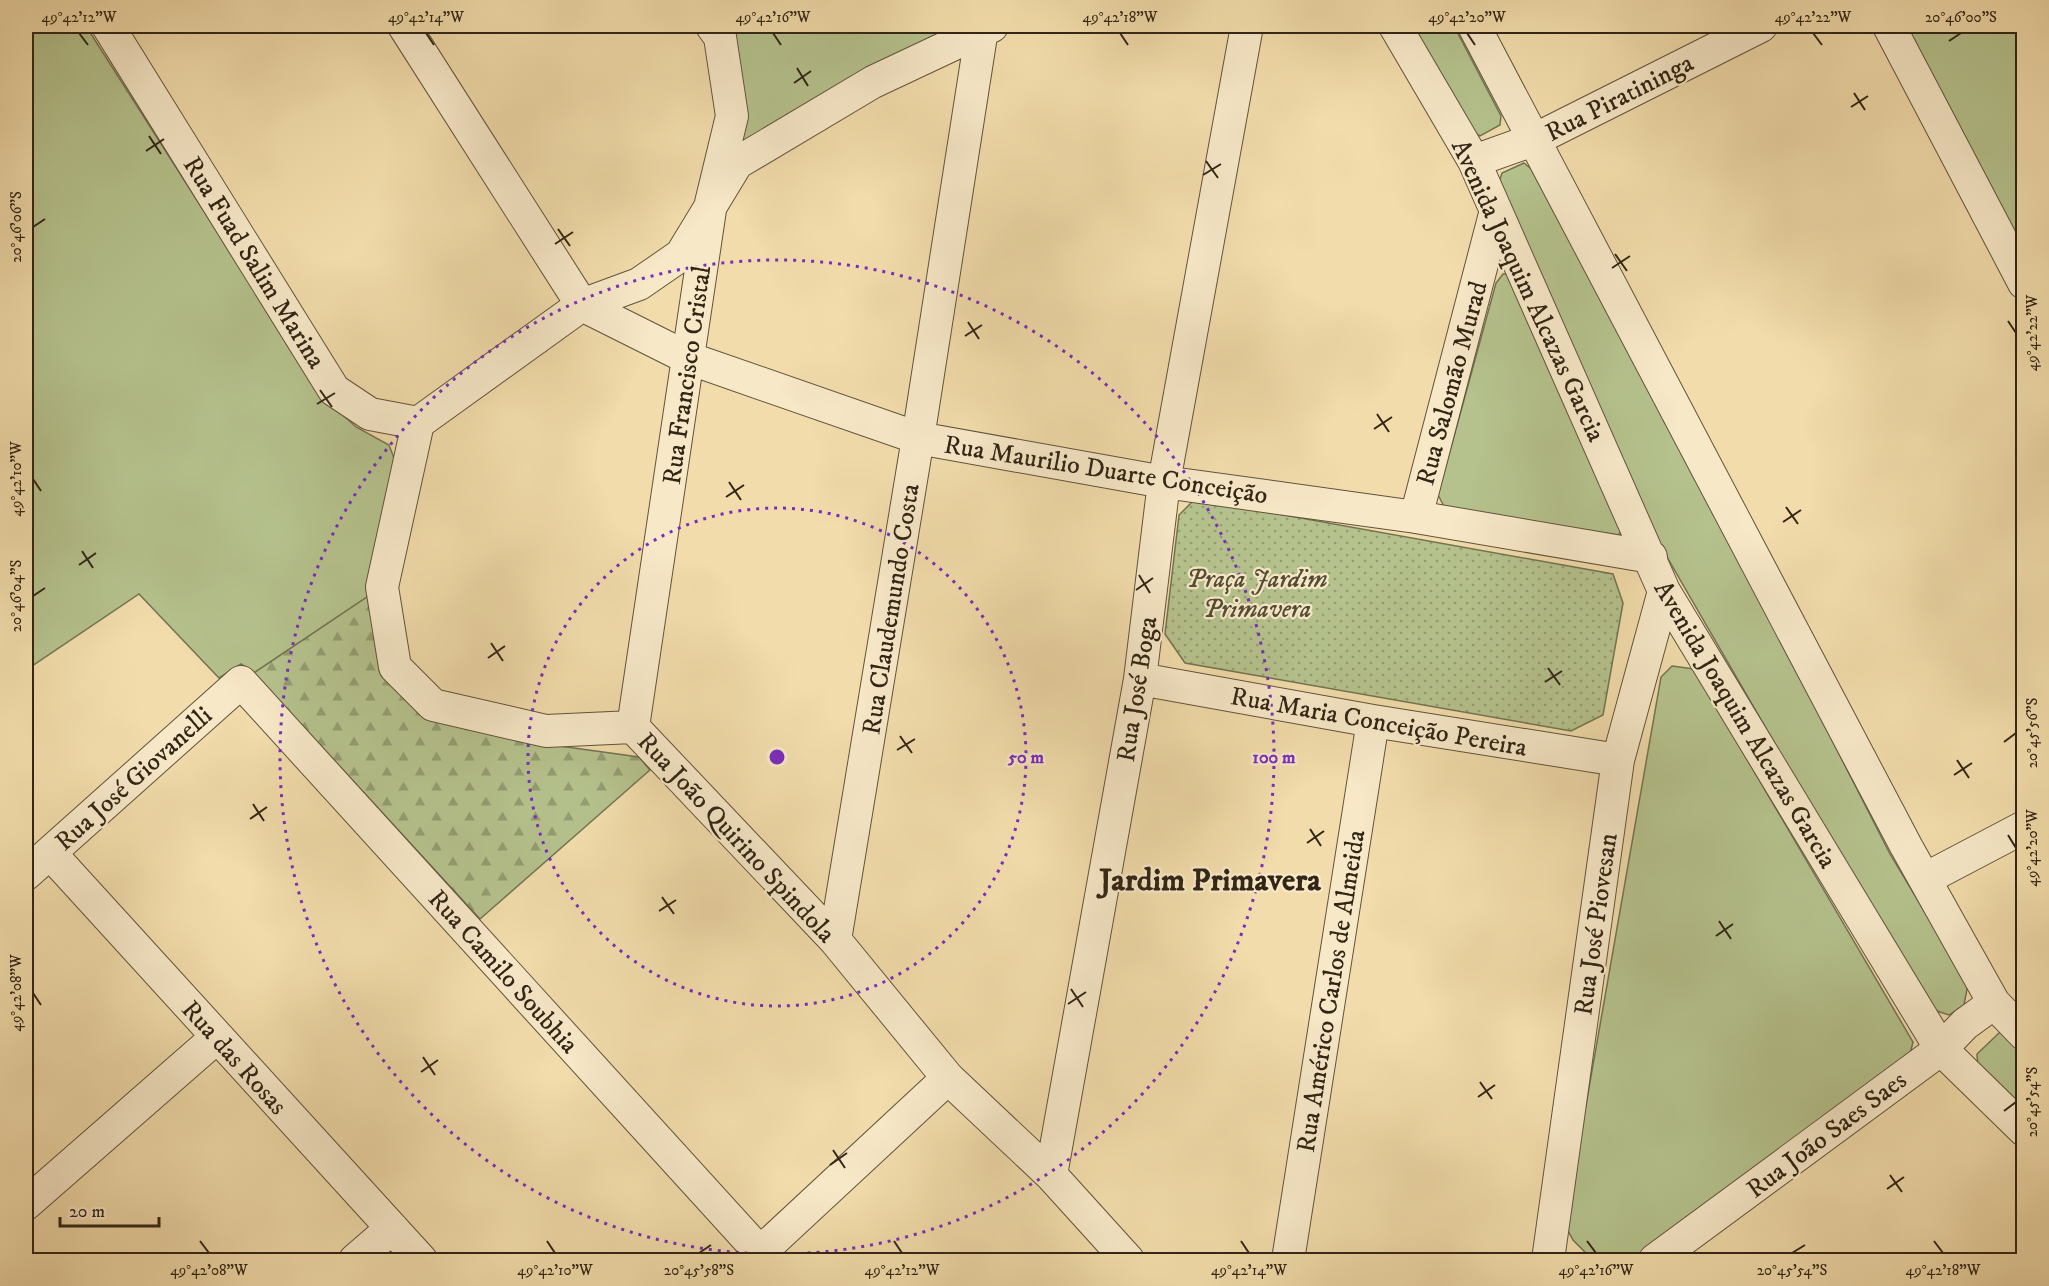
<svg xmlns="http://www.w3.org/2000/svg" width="2049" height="1286" viewBox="0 0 2049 1286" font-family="'IM FELL DW Pica',serif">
	<defs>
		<pattern id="forest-firs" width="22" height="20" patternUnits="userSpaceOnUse" patternTransform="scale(1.5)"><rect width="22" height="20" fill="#b5c28d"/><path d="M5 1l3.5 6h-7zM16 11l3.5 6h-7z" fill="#949d72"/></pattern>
		<pattern id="park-dots" width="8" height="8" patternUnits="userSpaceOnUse" patternTransform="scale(1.5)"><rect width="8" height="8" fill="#b5c28d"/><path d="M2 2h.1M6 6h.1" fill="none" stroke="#949d72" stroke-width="1.8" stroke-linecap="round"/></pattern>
	</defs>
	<rect width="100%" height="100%" fill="#f2dcab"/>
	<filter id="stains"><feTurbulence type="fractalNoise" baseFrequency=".00333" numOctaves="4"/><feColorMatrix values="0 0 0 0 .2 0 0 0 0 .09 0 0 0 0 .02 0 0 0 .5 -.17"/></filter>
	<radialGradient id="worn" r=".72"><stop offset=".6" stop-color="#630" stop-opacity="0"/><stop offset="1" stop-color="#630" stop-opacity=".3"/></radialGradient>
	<path fill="#b5c28d" stroke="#737452" stroke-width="1.5" d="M26 26H86L321 395 356 427 389 445 394 458 373 593 254 673 241 664 219 678 139 594 26 670Z
		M725 26H972L738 145Z
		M1410 26H1454L1501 116 1500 125 1480 136 1468 129Z
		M1904 26H2023V247Z
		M1524 163 1535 172 1722 524 1890 854 1968 984 1964 1005 1949 1015 1934 1010 1852 877 1664 552 1498 185 1502 173Z
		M1503 274H1509L1625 527 1618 535 1445 508 1438 495 1496 283Z
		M1672 666 1694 669 1913 1042 1909 1058 1633 1260H1593L1573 1240 1565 1225 1661 677Z
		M2000 1032 2014 1036 2023 1045V1114L1978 1070 1977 1054Z"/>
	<path fill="url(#forest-firs)" stroke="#737452" stroke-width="1.5" d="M373 593 388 671 545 744 639 757 650 770 480 919 254 673Z"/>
	<path fill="url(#park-dots)" stroke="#737452" stroke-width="1.5" d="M1195 499 1613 574 1623 603 1603 715 1571 731 1185 663 1165 634 1179 515Z"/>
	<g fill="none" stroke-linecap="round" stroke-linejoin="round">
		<g stroke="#61533b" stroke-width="34">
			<path id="minor" d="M108 26 334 390 370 414 418 423
				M404 26 582 305 688 358 918 438 1164 482 1416 517 1651 557
				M992 26 873 82 737 163 681 255 639 284 582 305 418 423 382 587 395 667 433 705 546 731 633 727 835 940 948 1078 1051 1175 1128 1260
				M1395 26 1474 161 1664 591 1941 1049 2024 1130
				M1474 26 1906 846 1994 1003 2024 1034
				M1889 26 2024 283
				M1474 161 1536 139 1761 26
				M1416 517 1495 214
				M1140 679 1373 721 1618 760
				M633 727 711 203 732 116 720 37 712 26
				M50 853 421 1260
				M26 874 241 682 767 1260
				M1927 878 2024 827
				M835 940 918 438 982 29
				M1051 1175 1140 679 1164 482 1247 26
				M26 1204 217 1037
				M355 1260 392 1228
				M752 1260 948 1078
				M1288 1260 1373 721
				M1548 1260 1618 760 1664 591
				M1655 1260 1941 1049 1965 1024 1994 1003"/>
		</g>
		<use href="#minor" stroke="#f7e8c8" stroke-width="32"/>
	</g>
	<path fill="none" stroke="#312516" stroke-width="2" d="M79 33 88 45M426 33 434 45M773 33 781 45M1120 33 1128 45M1467 33 1475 45M1813 33 1822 45M1949 41 1961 33M797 68 808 86M794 83 811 71M1854 93 1865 110M1851 107 1868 96M149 136 161 154M146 151 164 139M1206 161 1218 178M1203 175 1221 164M33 227 45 219M558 229 570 246M555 244 573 232M1615 254 1627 271M1612 268 1630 256M2008 321 2016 333M968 322 979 339M965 336 982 325M320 390 332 407M317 404 335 393M1377 414 1389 432M1374 429 1392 417M33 479 41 491M729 482 741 500M726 497 744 485M1786 507 1798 524M1783 522 1801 510M82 551 93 568M79 565 96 553M1139 575 1150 593M1136 590 1153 578M33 596 45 588M491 643 503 661M488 658 505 646M1548 668 1560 685M1545 682 1562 671M900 736 912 753M2004 742 2016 733M897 750 915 739M1957 760 1969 778M1954 775 1972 763M253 804 264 821M250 819 267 807M1310 829 1321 846M2008 835 2016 848M1307 843 1324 831M662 897 674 914M659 911 676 900M1719 921 1731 939M1716 936 1733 924M1071 989 1083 1007M33 993 41 1005M1068 1004 1086 992M423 1057 435 1075M421 1072 438 1060M1480 1082 1492 1099M1478 1097 1495 1085M2004 1111 2016 1102M833 1150 845 1168M830 1165 847 1153M1890 1175 1902 1192M1887 1189 1904 1177M200 1241 209 1253M547 1241 555 1253M894 1241 902 1253M1241 1241 1249 1253M1587 1241 1596 1253M1934 1241 1943 1253M699 1253 711 1245M1792 1253 1805 1245"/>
	<g fill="none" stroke="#7b2cbf" stroke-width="3" stroke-dasharray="3 6">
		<circle cx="777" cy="757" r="249"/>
		<circle cx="777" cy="757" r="497"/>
	</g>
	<g text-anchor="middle" stroke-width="4.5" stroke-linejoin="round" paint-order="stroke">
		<g font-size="26" fill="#312516" stroke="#f7e8c8">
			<text transform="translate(1619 97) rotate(-27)" y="9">Rua Piratininga</text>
			<text transform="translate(255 262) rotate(58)" y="9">Rua Fuad Salim Marina</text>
			<text transform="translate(1529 290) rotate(65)" y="9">Avenida Joaquim Alcazas Garcia</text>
			<text transform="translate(686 375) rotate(-82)" y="9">Rua Francisco Cristal</text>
			<text transform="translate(1451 383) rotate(-75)" y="9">Rua Salomão Murad</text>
			<text transform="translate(1106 469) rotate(9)" y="9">Rua Maurilio Duarte Conceição</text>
			<text transform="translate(890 609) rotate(-81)" y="9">Rua Claudemundo Costa</text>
			<text transform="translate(1136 689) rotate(-81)" y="9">Rua José Boga</text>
			<text transform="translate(1379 721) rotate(10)" y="9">Rua Maria Conceição Pereira</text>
			<text transform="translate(1746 724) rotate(59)" y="9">Avenida Joaquim Alcazas Garcia</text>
			<text transform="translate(133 778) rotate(-42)" y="9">Rua José Giovanelli</text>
			<text transform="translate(737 837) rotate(47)" y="9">Rua João Quirino Spindola</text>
			<text transform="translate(1595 924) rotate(-82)" y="9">Rua José Piovesan</text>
			<text transform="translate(504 971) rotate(48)" y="9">Rua Camilo Soubhia</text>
			<text transform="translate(1330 991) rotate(-81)" y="9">Rua Américo Carlos de Almeida</text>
			<text transform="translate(235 1057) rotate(48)" y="9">Rua das Rosas</text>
			<text transform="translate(1826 1134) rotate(-37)" y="9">Rua João Saes Saes</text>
		</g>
		<g font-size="26" font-style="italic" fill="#524c34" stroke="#f7e8c8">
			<text x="1257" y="587">Praça Jardim<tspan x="1257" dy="30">Primavera</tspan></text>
		</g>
		<g font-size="32" font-weight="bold" fill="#312516" stroke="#f7e8c8">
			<text x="1210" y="890">Jardim Primavera</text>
		</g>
	</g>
	<circle cx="777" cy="757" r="9" fill="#7b2cbf" stroke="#f7e8c8" stroke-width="3"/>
	<g font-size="18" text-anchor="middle" font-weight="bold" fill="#7b2cbf" stroke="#f7e8c8" stroke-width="4.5" stroke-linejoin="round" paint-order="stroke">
		<text x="1026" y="763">50 m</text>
		<text x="1274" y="763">100 m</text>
	</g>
	<rect width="2049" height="1286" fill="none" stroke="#f2dcab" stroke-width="66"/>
	<path d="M60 1217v9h99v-9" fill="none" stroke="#312516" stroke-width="3"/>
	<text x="69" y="1217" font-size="18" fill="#312516" stroke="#f7e8c8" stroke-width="4.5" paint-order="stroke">20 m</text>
	<rect x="33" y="33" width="1983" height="1220" fill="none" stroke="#312516" stroke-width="2"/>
	<g font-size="15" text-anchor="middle" fill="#312516">
		<text x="79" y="22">49°42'12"W</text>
		<text x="426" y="22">49°42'14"W</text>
		<text x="773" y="22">49°42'16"W</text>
		<text x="1120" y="22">49°42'18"W</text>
		<text x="1467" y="22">49°42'20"W</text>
		<text x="1813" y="22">49°42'22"W</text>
		<text x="1961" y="22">20°46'00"S</text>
		<text transform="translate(16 227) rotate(-90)" y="5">20°46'06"S</text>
		<text transform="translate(2032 333) rotate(-90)" y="5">49°42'22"W</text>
		<text transform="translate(16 479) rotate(-90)" y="5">49°42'10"W</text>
		<text transform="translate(16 596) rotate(-90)" y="5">20°46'04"S</text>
		<text transform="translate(2032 733) rotate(-90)" y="5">20°45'56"S</text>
		<text transform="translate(2032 848) rotate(-90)" y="5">49°42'20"W</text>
		<text transform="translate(16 993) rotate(-90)" y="5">49°42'08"W</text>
		<text transform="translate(2032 1102) rotate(-90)" y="5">20°45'54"S</text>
		<text x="209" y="1275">49°42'08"W</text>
		<text x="555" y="1275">49°42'10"W</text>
		<text x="699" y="1275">20°45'58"S</text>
		<text x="902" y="1275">49°42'12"W</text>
		<text x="1249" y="1275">49°42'14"W</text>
		<text x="1596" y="1275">49°42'16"W</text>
		<text x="1792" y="1275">20°45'54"S</text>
		<text x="1943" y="1275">49°42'18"W</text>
	</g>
	<rect width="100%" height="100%" filter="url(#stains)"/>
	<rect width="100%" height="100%" fill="url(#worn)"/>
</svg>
